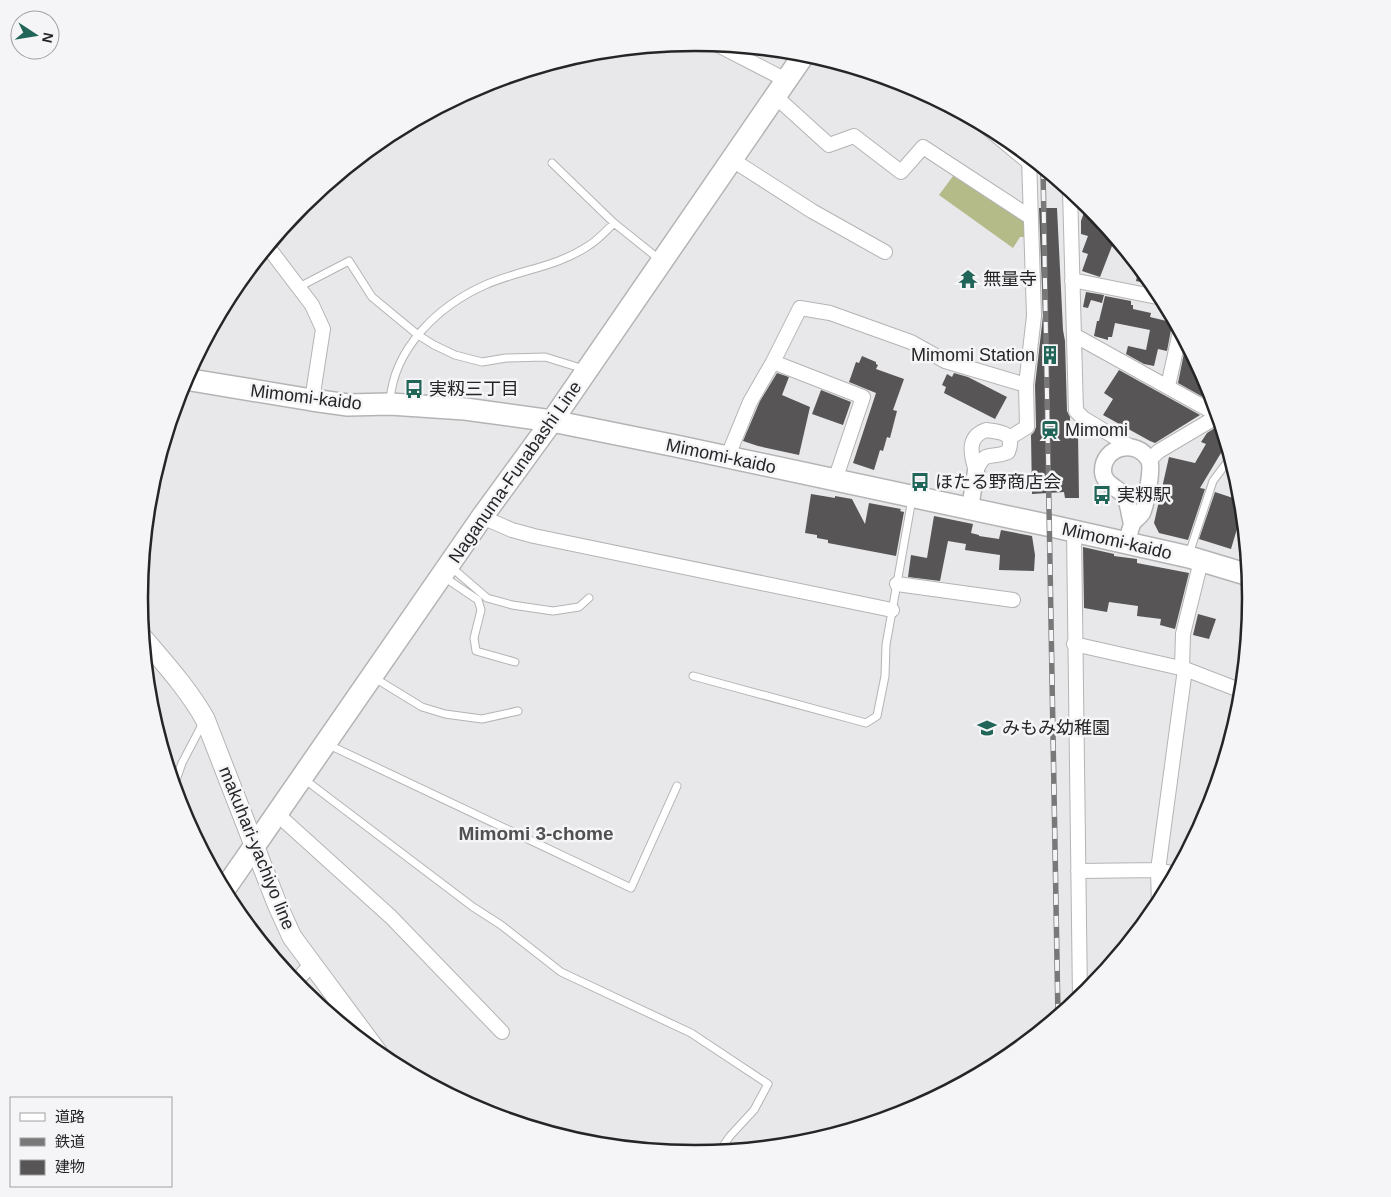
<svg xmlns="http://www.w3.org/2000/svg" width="1391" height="1197" viewBox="0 0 1391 1197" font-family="Arial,'Noto Sans JP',sans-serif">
	<rect width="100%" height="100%" fill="#e8e8ea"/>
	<path fill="#b5bb88" d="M956 172 1027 220 1028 237H1020L1013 248 939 195Z"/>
	<path fill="#575555" d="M1087 204 1127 252 1112 246 1100 277 1082 271 1088 254 1082 252 1088 236 1081 234V221Z
		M1039 208H1057L1063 330 1065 341 1067 411 1070 417V435L1078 434 1079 498H1065L1064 492 1032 494 1031 435 1034 432 1036 427 1035 385 1043 316Z
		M1139 267 1145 275 1154 285 1136 281Z
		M1086 292 1104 295 1102 303 1091 300 1088 308 1083 307Z
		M1105 296 1131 301V305H1133V309L1151 313 1150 317 1175 323 1176 324 1171 330 1167 351 1158 349 1154 366 1144 364 1126 354 1128 346 1146 350 1150 330 1115 323 1112 337H1108V340L1094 336 1097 321H1099Z
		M1186 343 1209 386 1212 394 1210 401 1178 383Z
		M862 356 876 362V364L878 365 876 369 904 379 893 410 897 411 890 438 887 437 883 451 880 450 874 470 853 463 876 393 849 382 856 362 859 363Z
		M1119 370 1200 415 1155 443 1150 441 1103 415 1113 399 1104 393Z
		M777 373 789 377 782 395 810 407 799 455 758 446 743 441 760 401Z
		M954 373 968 377 1007 397 995 419 944 393 946 387 942 385 947 374 952 377Z
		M821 390 851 402 843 425 812 414Z
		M1221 424 1229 450 1225 456 1221 453 1200 488 1205 489 1188 540 1159 533 1154 523 1169 457 1195 463 1206 444 1201 442 1207 433Z
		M1215 492 1242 501 1243 509 1231 549 1199 539Z
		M811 494 835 498V496L852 499 865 524 869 503 901 509 900 511 904 512 896 556 828 543V540L817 538V535L805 533Z
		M934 516 973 524 971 533 979 535V536L999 539 1001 530 1032 536 1035 555 1034 571 999 570 1000 555 965 550 966 544 948 541 940 581 908 577 911 555 927 558Z
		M1083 547 1114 554V556L1137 559V563L1189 573 1175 629 1160 625 1161 619 1137 616 1138 606 1109 602 1107 612 1084 608Z
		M1198 614 1216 619 1209 639 1193 635Z"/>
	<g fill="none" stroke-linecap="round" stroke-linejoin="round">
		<g stroke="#b4b4b5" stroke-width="9">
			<path id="service" d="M970 118 1029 167
				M552 163 614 223 659 259
				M299 287 349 261 372 297 418 335 434 345 455 355 482 362 506 358 545 357 584 369
				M390 401C394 348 438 306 485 285 519 270 557 267 588 246 598 240 606 231 614 223
				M1189 554 1213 481 1231 457
				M451 567 487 598 512 605 553 611 579 607 589 598
				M444 577 478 600 481 610 474 638 476 651 515 662
				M693 676 866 723 877 716 885 676 886 645 912 499
				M373 677 422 707 445 714 482 719 518 711
				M327 744 631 888 677 786
				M304 779 473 907 501 925 561 972 691 1033 768 1084 754 1110 730 1136 719 1152
				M174 786 182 763 204 721"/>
		</g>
		<g stroke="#b4b4b5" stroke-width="16">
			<path id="minor" d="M718 45 786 80
				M775 96 829 145 854 136 901 172 923 147 1030 217
				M731 159 812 211 885 252
				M1070 190 1076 411 1083 418 1131 447
				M268 247 312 305 323 329 312 400
				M1072 280 1162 298
				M1074 335 1218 415
				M773 362 800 308 830 313 911 342 945 361 1026 385
				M1168 386 1180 332
				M986 430C1000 432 1016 432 1008 452 990 460 986 448 976 471 971 455 966 437 986 430Z
				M1009 438 1027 427 1026 385 1034 316 1029 157
				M727 458 750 402 773 362 863 397 835 480
				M1149 460 1159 451 1218 416
				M482 517 512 530 534 536 892 610
				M1074 531 1080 999
				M897 584 1013 600
				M1074 644 1185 669 1242 691
				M1182 668 1183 634 1201 561
				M277 814 391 917 502 1032
				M1078 871 1158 870 1176 874
				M1159 905 1158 870 1185 669
				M295 983 311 964"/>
		</g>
		<g stroke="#b4b4b5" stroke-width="19">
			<path id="tertiary" d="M970 508 976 471
				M1127 543C1129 536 1130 526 1134 521 1137 518 1140 516 1142 513 1146 504 1153 468 1149 460 1137 438 1102 446 1103 472 1104 484 1116 487 1123 494 1129 501 1129 514 1132 523"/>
		</g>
		<g stroke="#b4b4b5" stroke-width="21">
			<path id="secondary" d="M144 639C166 665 188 689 205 719L277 904 292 937 378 1053"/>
		</g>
		<g stroke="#b4b4b5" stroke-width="24">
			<path id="primary" d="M185 379 312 400 348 405 390 404 465 409 552 421 676 446 1056 527 1189 557 1249 575
				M224 890 482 517 552 421 805 53"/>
		</g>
		<use href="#service" stroke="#fff" stroke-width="7"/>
		<use href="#minor" stroke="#fff" stroke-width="14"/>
		<use href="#tertiary" stroke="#fff" stroke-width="16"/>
		<use href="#secondary" stroke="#fff" stroke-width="19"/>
		<use href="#primary" stroke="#fff" stroke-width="21"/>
		<g stroke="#787879" stroke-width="5.5">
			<path id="rail" d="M1043 168 1058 1017"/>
		</g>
		<use href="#rail" stroke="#f5f5f7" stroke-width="4" stroke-dasharray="11" stroke-linecap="butt"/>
	</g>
	<defs>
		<g id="temple-bare" transform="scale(1.5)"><path d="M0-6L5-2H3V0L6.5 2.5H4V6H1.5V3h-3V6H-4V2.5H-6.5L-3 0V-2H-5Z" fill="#206558" stroke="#f5f5f7" stroke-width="2.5" paint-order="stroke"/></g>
		<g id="building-bare" transform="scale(1.5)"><path d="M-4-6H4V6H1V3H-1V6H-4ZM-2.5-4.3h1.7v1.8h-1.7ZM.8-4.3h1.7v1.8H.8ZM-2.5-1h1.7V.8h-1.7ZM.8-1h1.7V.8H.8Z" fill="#206558" stroke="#f5f5f7" stroke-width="2.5" paint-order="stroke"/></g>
		<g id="bus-bare" transform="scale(1.5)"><path d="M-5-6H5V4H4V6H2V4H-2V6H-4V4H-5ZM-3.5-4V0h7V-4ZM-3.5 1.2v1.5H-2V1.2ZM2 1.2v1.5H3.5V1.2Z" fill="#206558" stroke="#f5f5f7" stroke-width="2.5" paint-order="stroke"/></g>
		<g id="station-bare" transform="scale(1.5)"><path d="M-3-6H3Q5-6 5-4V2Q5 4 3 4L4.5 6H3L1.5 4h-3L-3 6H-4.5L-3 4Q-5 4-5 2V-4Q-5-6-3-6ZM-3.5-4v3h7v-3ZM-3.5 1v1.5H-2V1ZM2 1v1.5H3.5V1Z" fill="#206558" stroke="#f5f5f7" stroke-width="2.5" paint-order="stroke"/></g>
		<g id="school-bare" transform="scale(1.5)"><path d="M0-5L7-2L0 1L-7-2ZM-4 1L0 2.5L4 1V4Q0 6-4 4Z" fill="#206558" stroke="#f5f5f7" stroke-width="2.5" paint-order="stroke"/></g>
	</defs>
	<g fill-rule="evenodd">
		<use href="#temple-bare" x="968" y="279"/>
		<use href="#building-bare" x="1050" y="355"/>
		<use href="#bus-bare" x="414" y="389"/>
		<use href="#station-bare" x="1050" y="430"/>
		<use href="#bus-bare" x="920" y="482"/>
		<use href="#bus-bare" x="1102" y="495"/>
		<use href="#school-bare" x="987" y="728"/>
	</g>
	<g text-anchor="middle" stroke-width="5" stroke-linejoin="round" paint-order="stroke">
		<g font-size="18" fill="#252526" stroke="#f5f5f7" text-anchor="start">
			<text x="983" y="285">無量寺</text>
			<text x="1035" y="361" text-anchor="end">Mimomi Station</text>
			<text x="429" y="395">実籾三丁目</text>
			<text x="1065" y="436">Mimomi</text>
			<text x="935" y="488">ほたる野商店会</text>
			<text x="1117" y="501">実籾駅</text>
			<text x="1002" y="734">みもみ幼稚園</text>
		</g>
		<g font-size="18" fill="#252526" stroke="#f5f5f7">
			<text transform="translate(306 397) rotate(7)" y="6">Mimomi-kaido</text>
			<text transform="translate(721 456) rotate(12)" y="6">Mimomi-kaido</text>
			<text transform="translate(515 472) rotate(-55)" y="6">Naganuma-Funabashi Line</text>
			<text transform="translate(1117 541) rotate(13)" y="6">Mimomi-kaido</text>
			<text transform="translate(257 848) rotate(68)" y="6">makuhari-yachiyo line</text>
		</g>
		<g font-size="19" font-weight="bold" fill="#505052" stroke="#f5f5f7">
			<text x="536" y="840">Mimomi 3-chome</text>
		</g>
	</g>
	<path d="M0 0H1391V1197H0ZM148 598a547 547 0 1 1 1094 0a547 547 0 1 1-1094 0Z" fill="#f5f5f7" fill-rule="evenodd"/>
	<path fill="none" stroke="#252526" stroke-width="2.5" d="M148 598a547 547 0 1 1 1094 0a547 547 0 1 1-1094 0Z"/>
	<rect x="10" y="1097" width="162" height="90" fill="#f5f5f7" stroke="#a2a2a3"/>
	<rect x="20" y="1113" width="25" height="8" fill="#ffffff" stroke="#a2a2a3"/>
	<text x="55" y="1122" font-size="15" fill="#252526">道路</text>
	<rect x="20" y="1138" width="25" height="8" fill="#787879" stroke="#a2a2a3"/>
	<text x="55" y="1147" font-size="15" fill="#252526">鉄道</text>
	<rect x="20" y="1160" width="25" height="15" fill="#575555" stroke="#a2a2a3"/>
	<text x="55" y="1172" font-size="15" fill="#252526">建物</text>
	<g transform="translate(35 35) rotate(102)"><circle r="24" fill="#f5f5f7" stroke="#a2a2a3"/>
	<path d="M0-4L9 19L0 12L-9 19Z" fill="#206558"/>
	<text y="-8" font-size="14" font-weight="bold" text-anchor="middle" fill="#252526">N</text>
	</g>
</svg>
